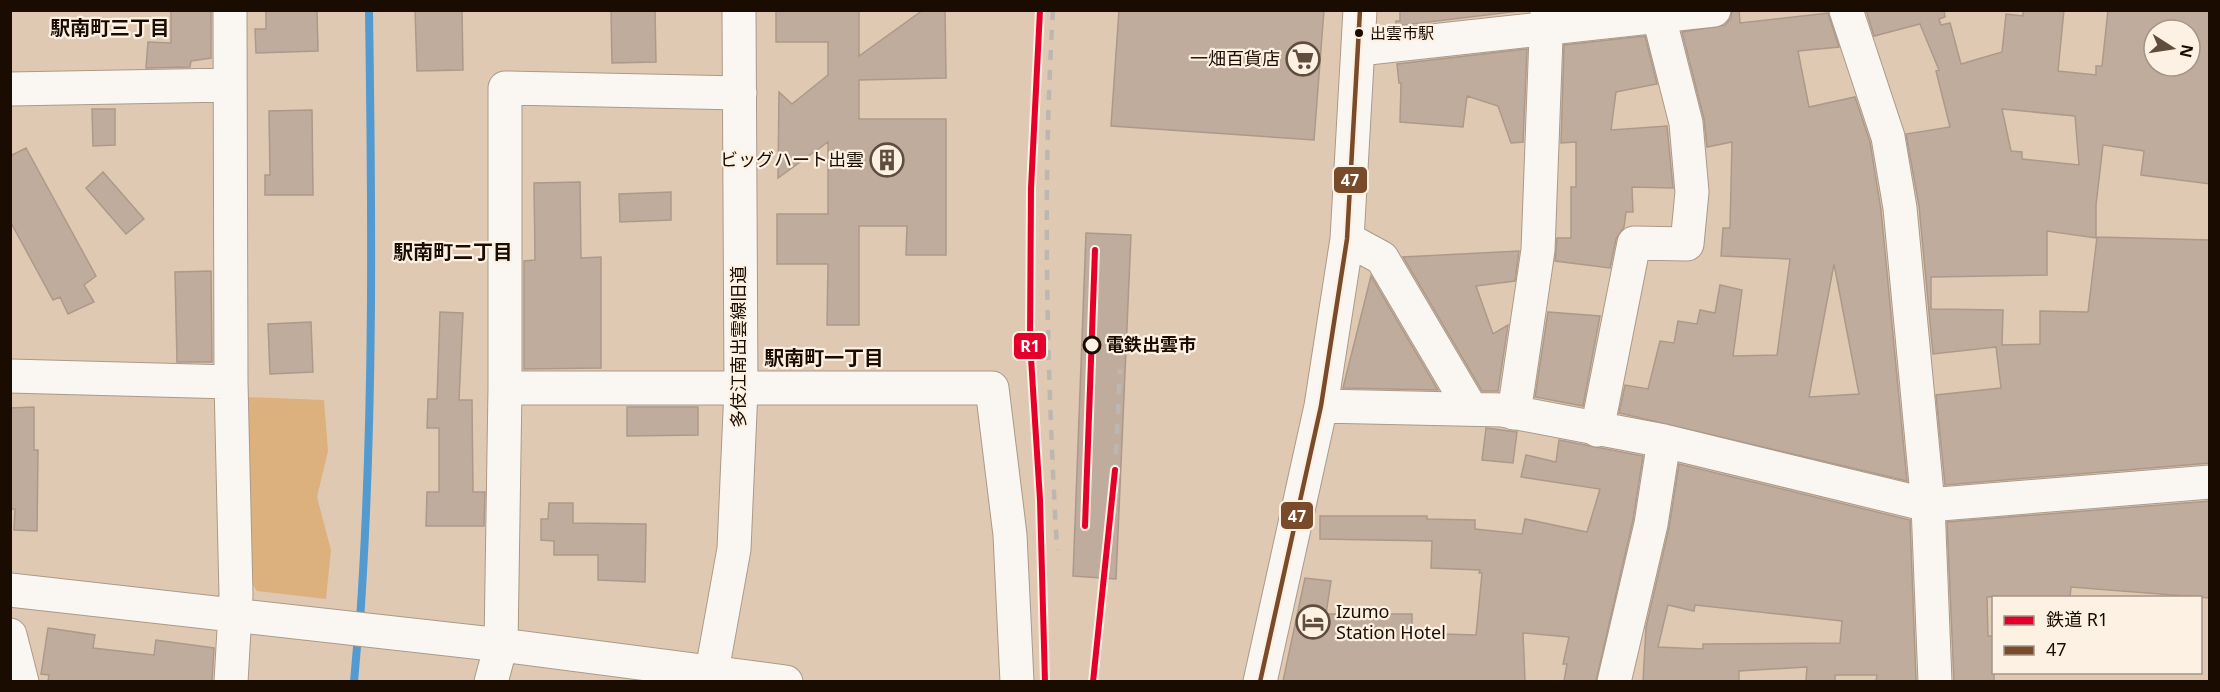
<svg xmlns="http://www.w3.org/2000/svg" width="2220" height="692" viewBox="0 0 2220 692" font-family="'Noto Sans','Noto Sans JP',sans-serif">
	<rect width="100%" height="100%" fill="#dfc9b2"/>
	<path fill="#ddb17e" d="M246 397 324 400 328 451 317 497 331 550 326 599 257 591 249 579Z"/>
	<g fill="none" stroke-linecap="round" stroke-linejoin="round">
		<path stroke="#529acf" stroke-width="8" d="M360 620C374 418 372 214 369 10
			M354 682 358 635"/>
	</g>
	<path fill="#c0ac9d" stroke="#ac998a" stroke-width="1.5" fill-rule="evenodd" d="M171 10H211V58L191 61 190 67 146 68 148 42 171 43Z
		M266 10H317L318 51 256 53 255 29H266Z
		M415 10H462L463 70 417 71Z
		M611 10H655L656 62 612 63Z
		M776 10H859V56L923 10H945L946 78 859 80V119H946V255H906L907 226H859V325H827L828 264H777V214H828V142L778 178 779 92 792 104 828 75V42H776Z
		M1119 10H1324L1314 140 1111 126Z
		M1400 10H1528L1396 26V21H1400Z
		M1732 10H1739L1740 23 1828 13 1839 47 1798 51 1809 107 1855 97 1870 142 1881 210 1907 481 1619 413 1625 385 1648 389 1660 341 1674 343 1678 321 1697 324 1700 310 1715 313 1720 285 1742 290 1733 356 1777 355 1790 259 1721 256 1723 228H1730L1732 142 1707 147 1704 119 1682 32 1725 25 1731 18ZM1834 264 1859 394 1809 397Z
		M1866 10H1944L1945 17 1939 19 1941 25 1950 23 1961 64 2002 52 2006 14 2023 16V10H2064L2058 71 2096 75V66H2102L2108 10H2210V184L2141 175 2144 151 2103 145 2096 205V238L2047 231V275L1931 277V309L2003 310 2002 345 2040 344V311L2088 312 2097 237 2210 240V463L1945 485 1936 395 2001 388 1996 347 1933 354 1919 206 1906 134 1950 127 1936 71 1939 70 1920 24 1874 36ZM2154 30H2190V66H2154ZM2002 109 2075 116 2079 165 2022 159V152L2011 151Z
		M1645 36 1657 84 1616 92 1611 130 1667 126 1673 188 1632 187 1633 212H1626L1624 227 1616 239 1610 268 1555 261 1557 238H1571V187H1576V142L1561 143 1564 45Z
		M1527 49 1523 142 1511 143 1498 106 1467 96 1463 127 1400 122 1401 83H1399L1397 64Z
		M92 109H115V145L93 146Z
		M312 110 313 195H265V175H270L269 111Z
		M26 148 96 276 84 285 94 302 68 314 60 297 53 300 10 221V156Z
		M103 172 144 219 126 234 86 188Z
		M580 182 581 258 601 257V368L524 369V261L535 260 534 183Z
		M671 192V220L620 222 619 194Z
		M1086 233 1131 235 1116 579 1073 576Z
		M1519 251 1515 281 1476 286 1493 334 1508 325 1498 391H1482L1403 257Z
		M211 271 212 362H177L175 272Z
		M1371 276 1438 390 1343 388Z
		M440 312 463 313 459 400H472L473 492H485L484 526H426L427 492H439V428H427L428 399H437Z
		M1548 312 1600 316 1583 406 1535 397Z
		M311 322 313 372 270 374 268 324Z
		M34 407V450H38L37 531 14 530 15 509H10V408Z
		M627 407H698V435L627 436Z
		M1486 428 1517 432 1513 463 1482 460Z
		M1559 440 1643 456 1633 520 1596 681H1564L1567 664H1563L1569 637 1523 633 1525 681H1283L1305 578 1331 581 1326 614H1412V633L1476 635 1482 573H1479L1480 570 1431 568 1432 541 1320 539V516H1427V519L1475 520V529L1522 534 1525 519 1587 532 1600 489 1521 477 1526 455 1556 462Z
		M1679 464 1910 520 1916 681H1876L1877 675H1835V681H1806L1807 667 1739 671V681H1643L1646 627 1669 528ZM1668 605 1694 611 1695 605 1842 621 1840 643 1703 644V649L1658 647Z
		M2210 501V598L2071 587 2070 597H1987L1988 636H1994V681H1954L1947 522Z
		M549 503H573V523L646 524 645 582 598 580V555H554V541L541 540V519H548Z
		M48 628 95 635 93 648 154 655 156 640 214 648 212 681H48L49 675 41 674Z"/>
	<g fill="none" stroke-linecap="round" stroke-linejoin="round">
		<g stroke="#ab9a88" stroke-width="35">
			<path id="minor" d="M230 10 231 382 236 595 231 682
				M1846 10 1888 137 1900 208 1928 505 1935 682
				M1359 49 1714 10
				M10 89 230 85
				M1347 239 1382 258 1471 409
				M10 376 231 382
				M505 388H992L1010 535 1017 682
				M1321 406 1502 410 1664 441 1928 505 2210 482
				M1514 413 1538 250 1547 10
				M1597 430 1634 243 1687 244 1692 192 1686 123 1659 17
				M10 590 501 645 786 682
				M10 635 22 682
				M491 682 501 645 505 388V88L740 93
				M710 682 734 549 741 389 739 10
				M1260 682 1321 406 1347 239 1360 10
				M1614 682 1651 524 1664 441"/>
		</g>
		<use href="#minor" stroke="#faf7f3" stroke-width="33"/>
		<path stroke="#bdb7b2" stroke-width="4.5" stroke-dasharray="10 10" stroke-linecap="butt" d="M1053 10C1042 191 1047 370 1057 550
			M1088 466 1095 250
			M1115 474 1120 369"/>
		<g stroke="#fdf1e3" stroke-width="9">
			<path id="bus-1" d="M1260 682 1321 406 1347 239 1360 10"/>
		</g>
		<use href="#bus-1" stroke="#7a4b2a" stroke-width="4.5"/>
		<g stroke="#fdf1e3" stroke-width="10">
			<path id="rail-1" d="M1040 10 1031 188 1030 342 1040 500 1045 682
				M1085 526 1095 250
				M1093 682 1115 470"/>
		</g>
		<use href="#rail-1" stroke="#e4002b" stroke-width="6"/>
	</g>
	<defs>
		<g id="supermarket-ring" transform="scale(1.725)"><circle r="9.5" fill="#fdf1e3" stroke="#5f4e3e" stroke-width="1.5"/><path d="M-6-5.5h2.5l.6 2H6L4.5 2H-2.5L-4.4-4H-6ZM-1.5 3.2a1.3 1.3 0 1 0 .1 0ZM3 3.2a1.3 1.3 0 1 0 .1 0Z" fill="#5f4e3e"/></g>
		<g id="building-ring" transform="scale(1.725)"><circle r="9.5" fill="#fdf1e3" stroke="#5f4e3e" stroke-width="1.5"/><path d="M-4-6H4V6H1V3H-1V6H-4ZM-2.5-4.3h1.7v1.8h-1.7ZM.8-4.3h1.7v1.8H.8ZM-2.5-1h1.7V.8h-1.7ZM.8-1h1.7V.8H.8Z" fill="#5f4e3e"/></g>
		<g id="hotel-ring" transform="scale(1.725)"><circle r="9.5" fill="#fdf1e3" stroke="#5f4e3e" stroke-width="1.5"/><path d="M-6-4.5h1.5V1H6V5H4.5V3h-9V5H-6ZM-4 0a1.8 1.8 0 1 1 3.6 0ZM.5 0V-2.5h3Q6-2.5 6 0Z" fill="#5f4e3e"/></g>
	</defs>
	<g fill-rule="evenodd">
		<use href="#supermarket-ring" x="1303" y="59"/>
		<use href="#building-ring" x="887" y="160"/>
		<use href="#hotel-ring" x="1313" y="622"/>
	</g>
	<circle fill="#1a0c00" stroke="#fdf1e3" stroke-width="2" cx="1359" cy="33" r="5"/>
	<circle fill="#fdf1e3" stroke="#1a0c00" stroke-width="3" cx="1092" cy="345" r="8"/>
	<g text-anchor="middle" stroke-width="4.5" stroke-linejoin="round" paint-order="stroke">
		<g font-size="16" fill="#1a0c00" stroke="#fdf1e3" text-anchor="start">
			<text x="1370" y="39">出雲市駅</text>
		</g>
		<g font-size="18" fill="#1a0c00" stroke="#fdf1e3" text-anchor="end">
			<text x="1280" y="65">一畑百貨店</text>
			<text x="864" y="166">ビッグハート出雲</text>
			<text x="1336" y="618" text-anchor="start">Izumo<tspan x="1336" dy="21">Station Hotel</tspan></text>
		</g>
		<g font-size="18" font-weight="bold" fill="#1a0c00" stroke="#fdf1e3" text-anchor="start">
			<text x="1106" y="351">電鉄出雲市</text>
		</g>
		<g font-size="18" fill="#1a0c00" stroke="#fdf1e3">
			<text transform="translate(739 347) rotate(-90)" y="6">多伎江南出雲線旧道</text>
		</g>
		<g font-size="20" font-weight="bold" fill="#1a0c00" stroke="#fdf1e3">
			<text x="110" y="35">駅南町三丁目</text>
			<text x="453" y="259">駅南町二丁目</text>
			<text x="824" y="365">駅南町一丁目</text>
		</g>
	</g>
	<g stroke="#fdf1e3" stroke-width="2">
		<rect x="1333" y="166" width="35" height="28" rx="6" fill="#7a4b2a"/>
		<rect x="1013" y="332" width="34" height="28" rx="6" fill="#e4002b"/>
		<rect x="1280" y="501" width="34" height="29" rx="6" fill="#7a4b2a"/>
	</g>
	<g font-size="16" text-anchor="middle" font-weight="bold" fill="#fff">
		<text x="1350" y="186">47</text>
		<text x="1030" y="352">R1</text>
		<text x="1297" y="522">47</text>
	</g>
	<rect width="2220" height="692" fill="none" stroke="#1a0c00" stroke-width="24"/>
	<rect x="1992" y="596" width="210" height="78" fill="#fdf1e3" stroke="#a29588" stroke-width="1.5"/>
	<rect x="2004" y="616" width="30" height="9" fill="#e4002b" stroke="#a29588" stroke-width="1.5"/>
	<text x="2046" y="626" font-size="18" fill="#1a0c00">鉄道 R1</text>
	<rect x="2004" y="646" width="30" height="9" fill="#7a4b2a" stroke="#a29588" stroke-width="1.5"/>
	<text x="2046" y="656" font-size="18" fill="#1a0c00">47</text>
	<g transform="translate(2172 48) rotate(102)"><circle r="28" fill="#fdf1e3" stroke="#a29588" stroke-width="1.5"/>
	<path d="M0-4.5L10 22L0 15L-10 22Z" fill="#5f4e3e"/>
	<text y="-9" font-size="16" font-weight="bold" text-anchor="middle" fill="#1a0c00">N</text>
	</g>
</svg>
